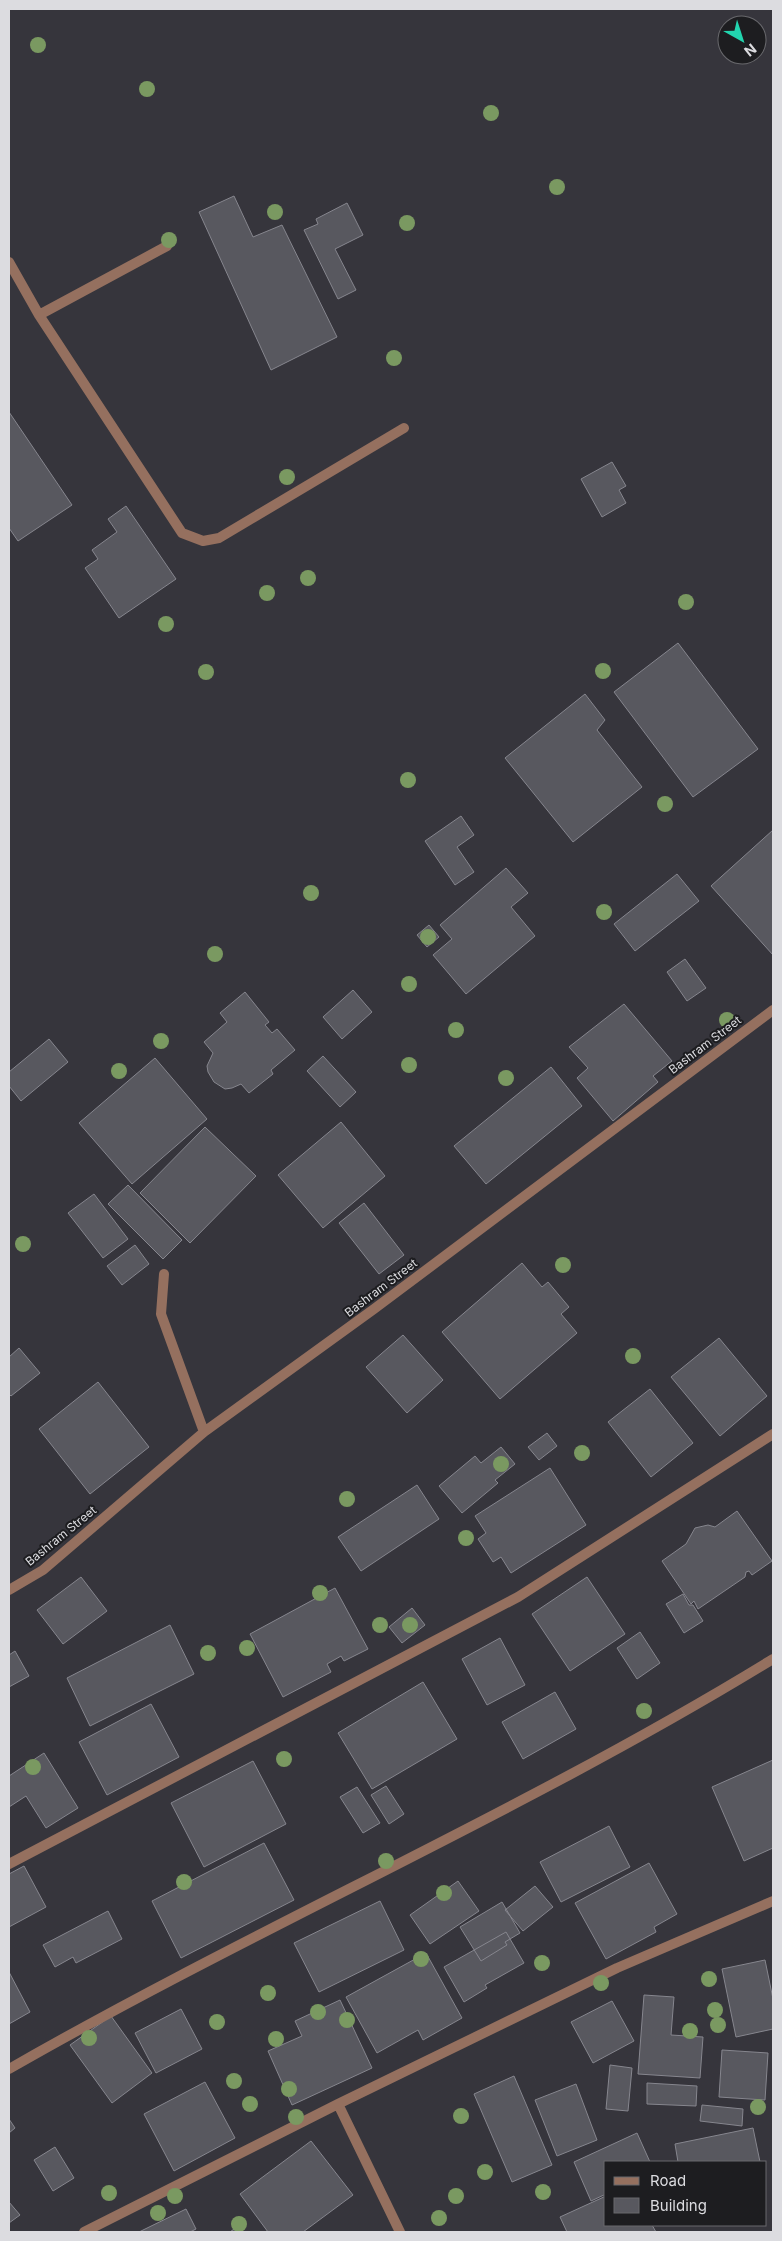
<svg xmlns="http://www.w3.org/2000/svg" width="782" height="2241" viewBox="0 0 782 2241" font-family="Inter,sans-serif">
	<rect width="100%" height="100%" fill="#36353c"/>
	<path fill="#58585f" stroke="#86868e" d="M234 196 253 237 282 225 337 337 271 370 199 212Z
		M347 203 363 235 335 249 356 290 338 299 304 230 318 224 316 219Z
		M9 412 72 505 18 541 9 528Z
		M612 462 626 486 619 490 626 503 602 517 581 479Z
		M126 506 176 579 119 618 85 568 98 559 92 550 117 532 108 519Z
		M678 643 758 749 693 797 614 692Z
		M585 694 605 720 597 730 642 787 573 842 505 758Z
		M461 816 474 835 457 847 474 872 455 885 425 841Z
		M773 830V955L711 886Z
		M506 868 528 893 511 907 535 936 466 994 433 955 452 939 440 925Z
		M677 874 699 901 635 951 614 924Z
		M429 925 439 937 427 947 417 935Z
		M685 959 706 988 687 1001 667 972Z
		M353 990 372 1012 342 1039 323 1017Z
		M245 992 269 1022 265 1025 272 1033 277 1029 295 1050 271 1070 273 1074 249 1093 241 1084 232 1088 225 1089 214 1082 208 1072 207 1066 213 1053 204 1042 227 1022 220 1013Z
		M624 1004 672 1061 653 1076 658 1082 613 1121 577 1078 588 1068 569 1047Z
		M49 1039 68 1062 21 1101 9 1086V1072Z
		M323 1056 356 1092 340 1107 307 1071Z
		M155 1058 207 1119 132 1184 79 1123Z
		M551 1067 582 1106 486 1184 454 1146Z
		M341 1122 385 1176 323 1228 278 1175Z
		M205 1127 256 1176 190 1243 140 1193Z
		M128 1185 182 1240 163 1259 108 1204Z
		M94 1194 128 1239 103 1258 68 1213Z
		M364 1203 404 1255 379 1274 339 1223Z
		M135 1245 149 1264 122 1285 107 1266Z
		M522 1263 542 1287 548 1282 569 1307 561 1314 577 1333 500 1399 442 1332Z
		M403 1335 443 1380 407 1413 366 1367Z
		M719 1338 767 1396 720 1436 671 1377Z
		M19 1348 40 1373 11 1396 9 1394V1357Z
		M98 1382 149 1447 90 1494 39 1429Z
		M650 1389 693 1443 651 1477 608 1422Z
		M547 1433 557 1446 539 1460 528 1447Z
		M501 1447 515 1464 495 1480 498 1483 462 1513 439 1486 475 1456 481 1463Z
		M550 1468 586 1525 511 1573 501 1557 493 1562 478 1539 486 1533 475 1516Z
		M417 1485 439 1519 361 1571 338 1537Z
		M737 1511 772 1561 752 1575 749 1571 746 1572 745 1577 698 1609 694 1601 691 1604 662 1561 686 1544 695 1528 708 1525 715 1527Z
		M81 1577 107 1611 63 1644 37 1610Z
		M587 1577 625 1634 570 1671 532 1614Z
		M335 1588 368 1649 344 1661 341 1656 327 1664 331 1672 283 1697 250 1634Z
		M683 1594 689 1605H693L703 1621 684 1633 666 1604Z
		M412 1608 425 1625 402 1643 389 1627Z
		M170 1625 194 1674 90 1726 67 1678Z
		M640 1632 660 1663 637 1679 617 1648Z
		M500 1638 525 1685 487 1705 462 1659Z
		M15 1651 29 1676 9 1687V1655Z
		M423 1682 457 1739 372 1789 338 1733Z
		M555 1692 576 1729 523 1759 502 1722Z
		M151 1704 179 1757 107 1795 79 1742Z
		M44 1753 78 1808 46 1828 26 1796 9 1807V1776Z
		M773 1760V1848L744 1861 712 1787Z
		M253 1761 286 1824 204 1867 171 1803Z
		M386 1786 404 1814 389 1824 371 1795Z
		M357 1787 380 1823 363 1833 340 1797Z
		M609 1826 630 1867 561 1902 540 1862Z
		M264 1843 294 1900 181 1958 152 1901Z
		M649 1863 677 1914 654 1927 656 1932 606 1959 575 1903Z
		M24 1866 46 1907 9 1927V1874Z
		M458 1881 479 1911 430 1944 410 1915Z
		M535 1886 553 1907 523 1931 505 1910Z
		M380 1901 404 1950 319 1992 294 1943Z
		M502 1902 520 1933 505 1942 507 1945 481 1961 460 1927Z
		M108 1911 122 1939 76 1963 73 1957 55 1967 43 1945Z
		M506 1932 524 1963 485 1985 487 1988 464 2002 444 1967Z
		M426 1953 462 2018 423 2040 418 2030 377 2053 346 1997Z
		M765 1960 773 1999V2029L736 2037 722 1969Z
		M9 1972 30 2012 9 2024Z
		M644 1995 674 1997 671 2035 703 2037 700 2078 638 2074Z
		M340 2000 372 2068 292 2105 268 2051 302 2036 295 2021Z
		M612 2001 634 2041 593 2063 571 2022Z
		M181 2009 202 2049 156 2073 135 2033Z
		M111 2016 152 2073 112 2103 70 2045Z
		M722 2050 768 2053 765 2100 719 2097Z
		M610 2065 632 2068 628 2111 606 2109Z
		M514 2076 552 2165 512 2182 474 2094Z
		M205 2082 235 2138 174 2171 144 2114Z
		M647 2083 697 2086 696 2106 647 2104Z
		M576 2084 597 2140 557 2156 535 2100Z
		M702 2105 743 2109 742 2126 700 2121Z
		M9 2119 15 2128 9 2133Z
		M753 2128 760 2162H678L675 2144Z
		M637 2133 650 2162H606V2194L591 2201 574 2162Z
		M311 2141 353 2195 303 2232H268L240 2194Z
		M55 2147 74 2178 53 2191 34 2160Z
		M606 2196V2225H652L656 2232H567L560 2217Z
		M9 2202 20 2215 9 2223Z
		M186 2209 196 2229 190 2232H139Z
		M238 2226 244 2232H230Z"/>
	<g fill="none" stroke-linecap="round" stroke-linejoin="round">
		<path stroke="#95705f" stroke-width="10" d="M9 262 39 315 182 533 203 541 219 538 404 428
			M39 315 167 246
			M164 1274 161 1314 204 1432
			M9 1590 43 1570 204 1432 374 1309 773 1010
			M9 1864 518 1597 773 1434
			M9 2069C260 1925 527 1810 773 1659
			M338 2104 400 2232
			M84 2232 338 2104 617 1968 773 1901"/>
	</g>
	<g fill="#7a9961">
		<circle cx="38" cy="45" r="8"/>
		<circle cx="147" cy="89" r="8"/>
		<circle cx="491" cy="113" r="8"/>
		<circle cx="557" cy="187" r="8"/>
		<circle cx="275" cy="212" r="8"/>
		<circle cx="407" cy="223" r="8"/>
		<circle cx="169" cy="240" r="8"/>
		<circle cx="394" cy="358" r="8"/>
		<circle cx="287" cy="477" r="8"/>
		<circle cx="308" cy="578" r="8"/>
		<circle cx="267" cy="593" r="8"/>
		<circle cx="686" cy="602" r="8"/>
		<circle cx="166" cy="624" r="8"/>
		<circle cx="603" cy="671" r="8"/>
		<circle cx="206" cy="672" r="8"/>
		<circle cx="408" cy="780" r="8"/>
		<circle cx="665" cy="804" r="8"/>
		<circle cx="311" cy="893" r="8"/>
		<circle cx="604" cy="912" r="8"/>
		<circle cx="428" cy="937" r="8"/>
		<circle cx="215" cy="954" r="8"/>
		<circle cx="409" cy="984" r="8"/>
		<circle cx="727" cy="1020" r="8"/>
		<circle cx="456" cy="1030" r="8"/>
		<circle cx="161" cy="1041" r="8"/>
		<circle cx="409" cy="1065" r="8"/>
		<circle cx="119" cy="1071" r="8"/>
		<circle cx="506" cy="1078" r="8"/>
		<circle cx="23" cy="1244" r="8"/>
		<circle cx="563" cy="1265" r="8"/>
		<circle cx="633" cy="1356" r="8"/>
		<circle cx="582" cy="1453" r="8"/>
		<circle cx="501" cy="1464" r="8"/>
		<circle cx="347" cy="1499" r="8"/>
		<circle cx="466" cy="1538" r="8"/>
		<circle cx="320" cy="1593" r="8"/>
		<circle cx="380" cy="1625" r="8"/>
		<circle cx="410" cy="1625" r="8"/>
		<circle cx="247" cy="1648" r="8"/>
		<circle cx="208" cy="1653" r="8"/>
		<circle cx="644" cy="1711" r="8"/>
		<circle cx="284" cy="1759" r="8"/>
		<circle cx="33" cy="1767" r="8"/>
		<circle cx="386" cy="1861" r="8"/>
		<circle cx="184" cy="1882" r="8"/>
		<circle cx="444" cy="1893" r="8"/>
		<circle cx="421" cy="1959" r="8"/>
		<circle cx="542" cy="1963" r="8"/>
		<circle cx="709" cy="1979" r="8"/>
		<circle cx="601" cy="1983" r="8"/>
		<circle cx="268" cy="1993" r="8"/>
		<circle cx="715" cy="2010" r="8"/>
		<circle cx="318" cy="2012" r="8"/>
		<circle cx="347" cy="2020" r="8"/>
		<circle cx="217" cy="2022" r="8"/>
		<circle cx="718" cy="2025" r="8"/>
		<circle cx="690" cy="2031" r="8"/>
		<circle cx="89" cy="2038" r="8"/>
		<circle cx="276" cy="2039" r="8"/>
		<circle cx="234" cy="2081" r="8"/>
		<circle cx="289" cy="2089" r="8"/>
		<circle cx="250" cy="2104" r="8"/>
		<circle cx="758" cy="2107" r="8"/>
		<circle cx="461" cy="2116" r="8"/>
		<circle cx="296" cy="2117" r="8"/>
		<circle cx="485" cy="2172" r="8"/>
		<circle cx="543" cy="2192" r="8"/>
		<circle cx="109" cy="2193" r="8"/>
		<circle cx="175" cy="2196" r="8"/>
		<circle cx="456" cy="2196" r="8"/>
		<circle cx="158" cy="2213" r="8"/>
		<circle cx="439" cy="2218" r="8"/>
		<circle cx="239" cy="2224" r="8"/>
	</g>
	<g text-anchor="middle" stroke-width="4" stroke-linejoin="round" paint-order="stroke">
		<g font-size="12" fill="#dcdce0" stroke="#1d1d20">
			<text transform="translate(705 1045) rotate(-37)" y="4">Bashram Street</text>
			<text transform="translate(381 1288) rotate(-37)" y="4">Bashram Street</text>
			<text transform="translate(61 1536) rotate(-39)" y="4">Bashram Street</text>
		</g>
	</g>
	<rect width="782" height="2241" fill="none" stroke="#dcdce0" stroke-width="20"/>
	<rect x="604" y="2161" width="162" height="65" fill="#1d1d20" stroke="#69696d"/>
	<rect x="614" y="2177" width="25" height="8" fill="#95705f" stroke="#69696d"/>
	<text x="650" y="2186" font-size="15" fill="#dcdce0">Road</text>
	<rect x="614" y="2198" width="25" height="15" fill="#58585f" stroke="#69696d"/>
	<text x="650" y="2211" font-size="15" fill="#dcdce0">Building</text>
	<g transform="translate(742 40) rotate(141)"><circle r="24" fill="#1d1d20" stroke="#69696d"/>
	<path d="M0-4L9 19L0 12L-9 19Z" fill="#22d5af"/>
	<text y="-8" font-size="14" font-weight="bold" text-anchor="middle" fill="#dcdce0">N</text>
	</g>
</svg>
